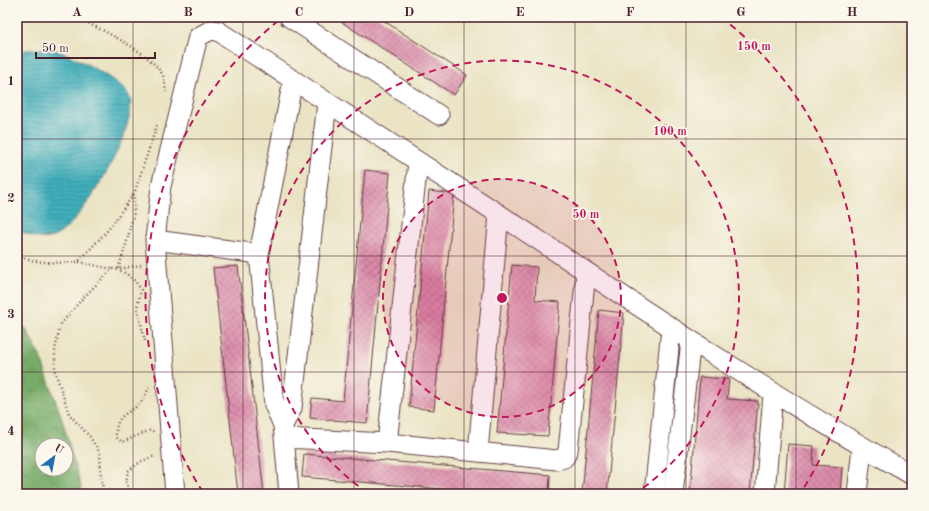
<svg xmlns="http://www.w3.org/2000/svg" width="929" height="511" viewBox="0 0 929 511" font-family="'Old Standard TT',serif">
	<defs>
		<pattern id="forest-crowns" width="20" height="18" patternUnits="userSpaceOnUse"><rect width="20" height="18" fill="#77ab68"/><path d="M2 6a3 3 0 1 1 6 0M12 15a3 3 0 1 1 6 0" fill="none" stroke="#648b56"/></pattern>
		<pattern id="water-rules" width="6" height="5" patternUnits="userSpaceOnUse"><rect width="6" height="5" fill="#40afbc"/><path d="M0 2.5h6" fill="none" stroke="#388e99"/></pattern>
		<pattern id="building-cross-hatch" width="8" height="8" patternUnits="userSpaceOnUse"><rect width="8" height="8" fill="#dc8baa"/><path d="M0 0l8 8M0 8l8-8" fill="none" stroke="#b4718b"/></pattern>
	</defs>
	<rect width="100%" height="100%" fill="#fbf7ec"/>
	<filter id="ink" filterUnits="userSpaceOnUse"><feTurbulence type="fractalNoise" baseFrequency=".025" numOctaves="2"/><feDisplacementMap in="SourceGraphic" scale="8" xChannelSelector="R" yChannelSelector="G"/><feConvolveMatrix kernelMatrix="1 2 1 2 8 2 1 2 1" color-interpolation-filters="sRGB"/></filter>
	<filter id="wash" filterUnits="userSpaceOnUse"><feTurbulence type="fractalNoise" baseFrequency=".012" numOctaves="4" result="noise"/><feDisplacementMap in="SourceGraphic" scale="16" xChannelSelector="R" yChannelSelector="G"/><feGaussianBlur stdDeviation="0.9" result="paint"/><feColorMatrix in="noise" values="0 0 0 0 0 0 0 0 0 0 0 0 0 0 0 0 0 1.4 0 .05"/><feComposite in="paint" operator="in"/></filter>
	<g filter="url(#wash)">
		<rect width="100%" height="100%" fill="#eae4c4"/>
		<path fill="url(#forest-crowns)" stroke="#60654a" fill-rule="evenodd" d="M17 321 26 329 40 356 62 419 83 494H17ZM42 445H66V469H42Z"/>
		<path fill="url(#water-rules)" stroke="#456774" d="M43 49C48 50 53 50 58 51 75 57 118 79 128 94 144 119 81 226 55 236 42 242 28 235 17 229V55L25 50Z"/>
		<g id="blocks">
			<path fill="url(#building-cross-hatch)" d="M334 17H378L467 75 454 95Z
				M365 170 390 173 367 423 310 418 312 398 343 401Z
				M429 191 454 194 434 410 409 407Z
				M512 265 537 267 535 300 560 302 548 436 497 433Z
				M238 266 245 325 264 494H238L228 402 213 268Z
				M599 310 624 313 608 484 607 494H582Z
				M700 377 729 379 727 399 758 401 750 494H690Z
				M788 444 814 446 813 465 842 467 840 494H784Z
				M304 454 550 475 549 494H501L302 477Z
				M873 491 896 493V494H872Z"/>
		</g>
	</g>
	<g filter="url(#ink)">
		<use href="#blocks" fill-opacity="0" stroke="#623d42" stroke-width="1"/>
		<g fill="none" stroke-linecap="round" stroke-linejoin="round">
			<g stroke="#623d42" stroke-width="21">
				<path id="minor" d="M289 17 439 115
					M155 240 259 254
					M283 425 292 408 327 103
					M284 438 387 443 557 460 564 458 568 451 586 272
					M387 443 418 162
					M478 452 499 214
					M175 494 155 240 161 186 198 37 211 30 218 31C324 101 431 169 537 239 660 321 783 402 912 475
					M289 494 283 425 274 405 259 254 293 80
					M654 494 671 329
					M673 494 691 341
					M765 494 773 394
					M857 494 862 447"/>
			</g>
			<path stroke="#623d42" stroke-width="2.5" stroke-dasharray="1 3" stroke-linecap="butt" d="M74 17C96 26 154 54 163 76 165 81 165 87 166 92
				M17 255C35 264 58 263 78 262L108 230 134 194
				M79 262 112 269
				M141 265 118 269 126 245 134 212V194L157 125
				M149 387C147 391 145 398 142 401 129 416 115 412 116 437L122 442 151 430 154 432
				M104 494 101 477 100 453 90 437 69 414 55 371V350L60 325 82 299 112 269C123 269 136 280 141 290L137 307 145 341
				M130 494 126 482 128 471 142 461 155 456"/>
			<use href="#minor" stroke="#fff" stroke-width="19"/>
		</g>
	</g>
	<path fill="none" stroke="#4a1f2b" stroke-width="1" stroke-opacity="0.55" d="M133 17V494M243 17V494M354 17V494M464 17V494M575 17V494M686 17V494M796 17V494M17 139H912M17 256H912M17 372H912"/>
	<circle cx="502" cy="298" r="119" fill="#c2185b" fill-opacity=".12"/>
	<g fill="none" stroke="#c2185b" stroke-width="2" stroke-dasharray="7 5">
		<circle cx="502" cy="298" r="119"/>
		<path d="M368 493A237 237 0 1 1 636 493"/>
		<path d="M203 492A356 356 0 0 1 283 17M721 17A356 356 0 0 1 801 492"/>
	</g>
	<circle cx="502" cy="298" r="6" fill="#c2185b" stroke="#fbf7ec" stroke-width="2"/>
	<g font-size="12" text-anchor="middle" font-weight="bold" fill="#c2185b" stroke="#fbf7ec" stroke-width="3.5" stroke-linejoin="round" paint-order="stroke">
		<text x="754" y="50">150 m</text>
		<text x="670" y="135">100 m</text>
		<text x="586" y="218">50 m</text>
	</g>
	<rect width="929" height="511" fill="none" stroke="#fbf7ec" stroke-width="44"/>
	<g transform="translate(54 457) rotate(32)"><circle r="19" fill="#fbf7ec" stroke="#b4a19f"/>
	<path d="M0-3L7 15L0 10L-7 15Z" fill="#1f6fb2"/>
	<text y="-6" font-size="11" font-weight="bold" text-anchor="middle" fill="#4a1f2b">U</text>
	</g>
	<path d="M36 52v6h119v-6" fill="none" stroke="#4a1f2b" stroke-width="2"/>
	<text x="42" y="52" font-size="12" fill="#4a1f2b" stroke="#fbf7ec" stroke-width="3" paint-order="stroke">50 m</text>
	<rect x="22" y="22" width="885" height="467" fill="none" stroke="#4a1f2b" stroke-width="1.5"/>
	<g font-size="13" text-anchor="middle" font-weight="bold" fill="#4a1f2b">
		<text x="77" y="16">A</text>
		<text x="188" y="16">B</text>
		<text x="299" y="16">C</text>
		<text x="409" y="16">D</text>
		<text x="520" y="16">E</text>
		<text x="630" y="16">F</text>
		<text x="741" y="16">G</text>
		<text x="852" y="16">H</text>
		<text x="11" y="85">1</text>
		<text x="11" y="202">2</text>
		<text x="11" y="318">3</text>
		<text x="11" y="435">4</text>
	</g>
</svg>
